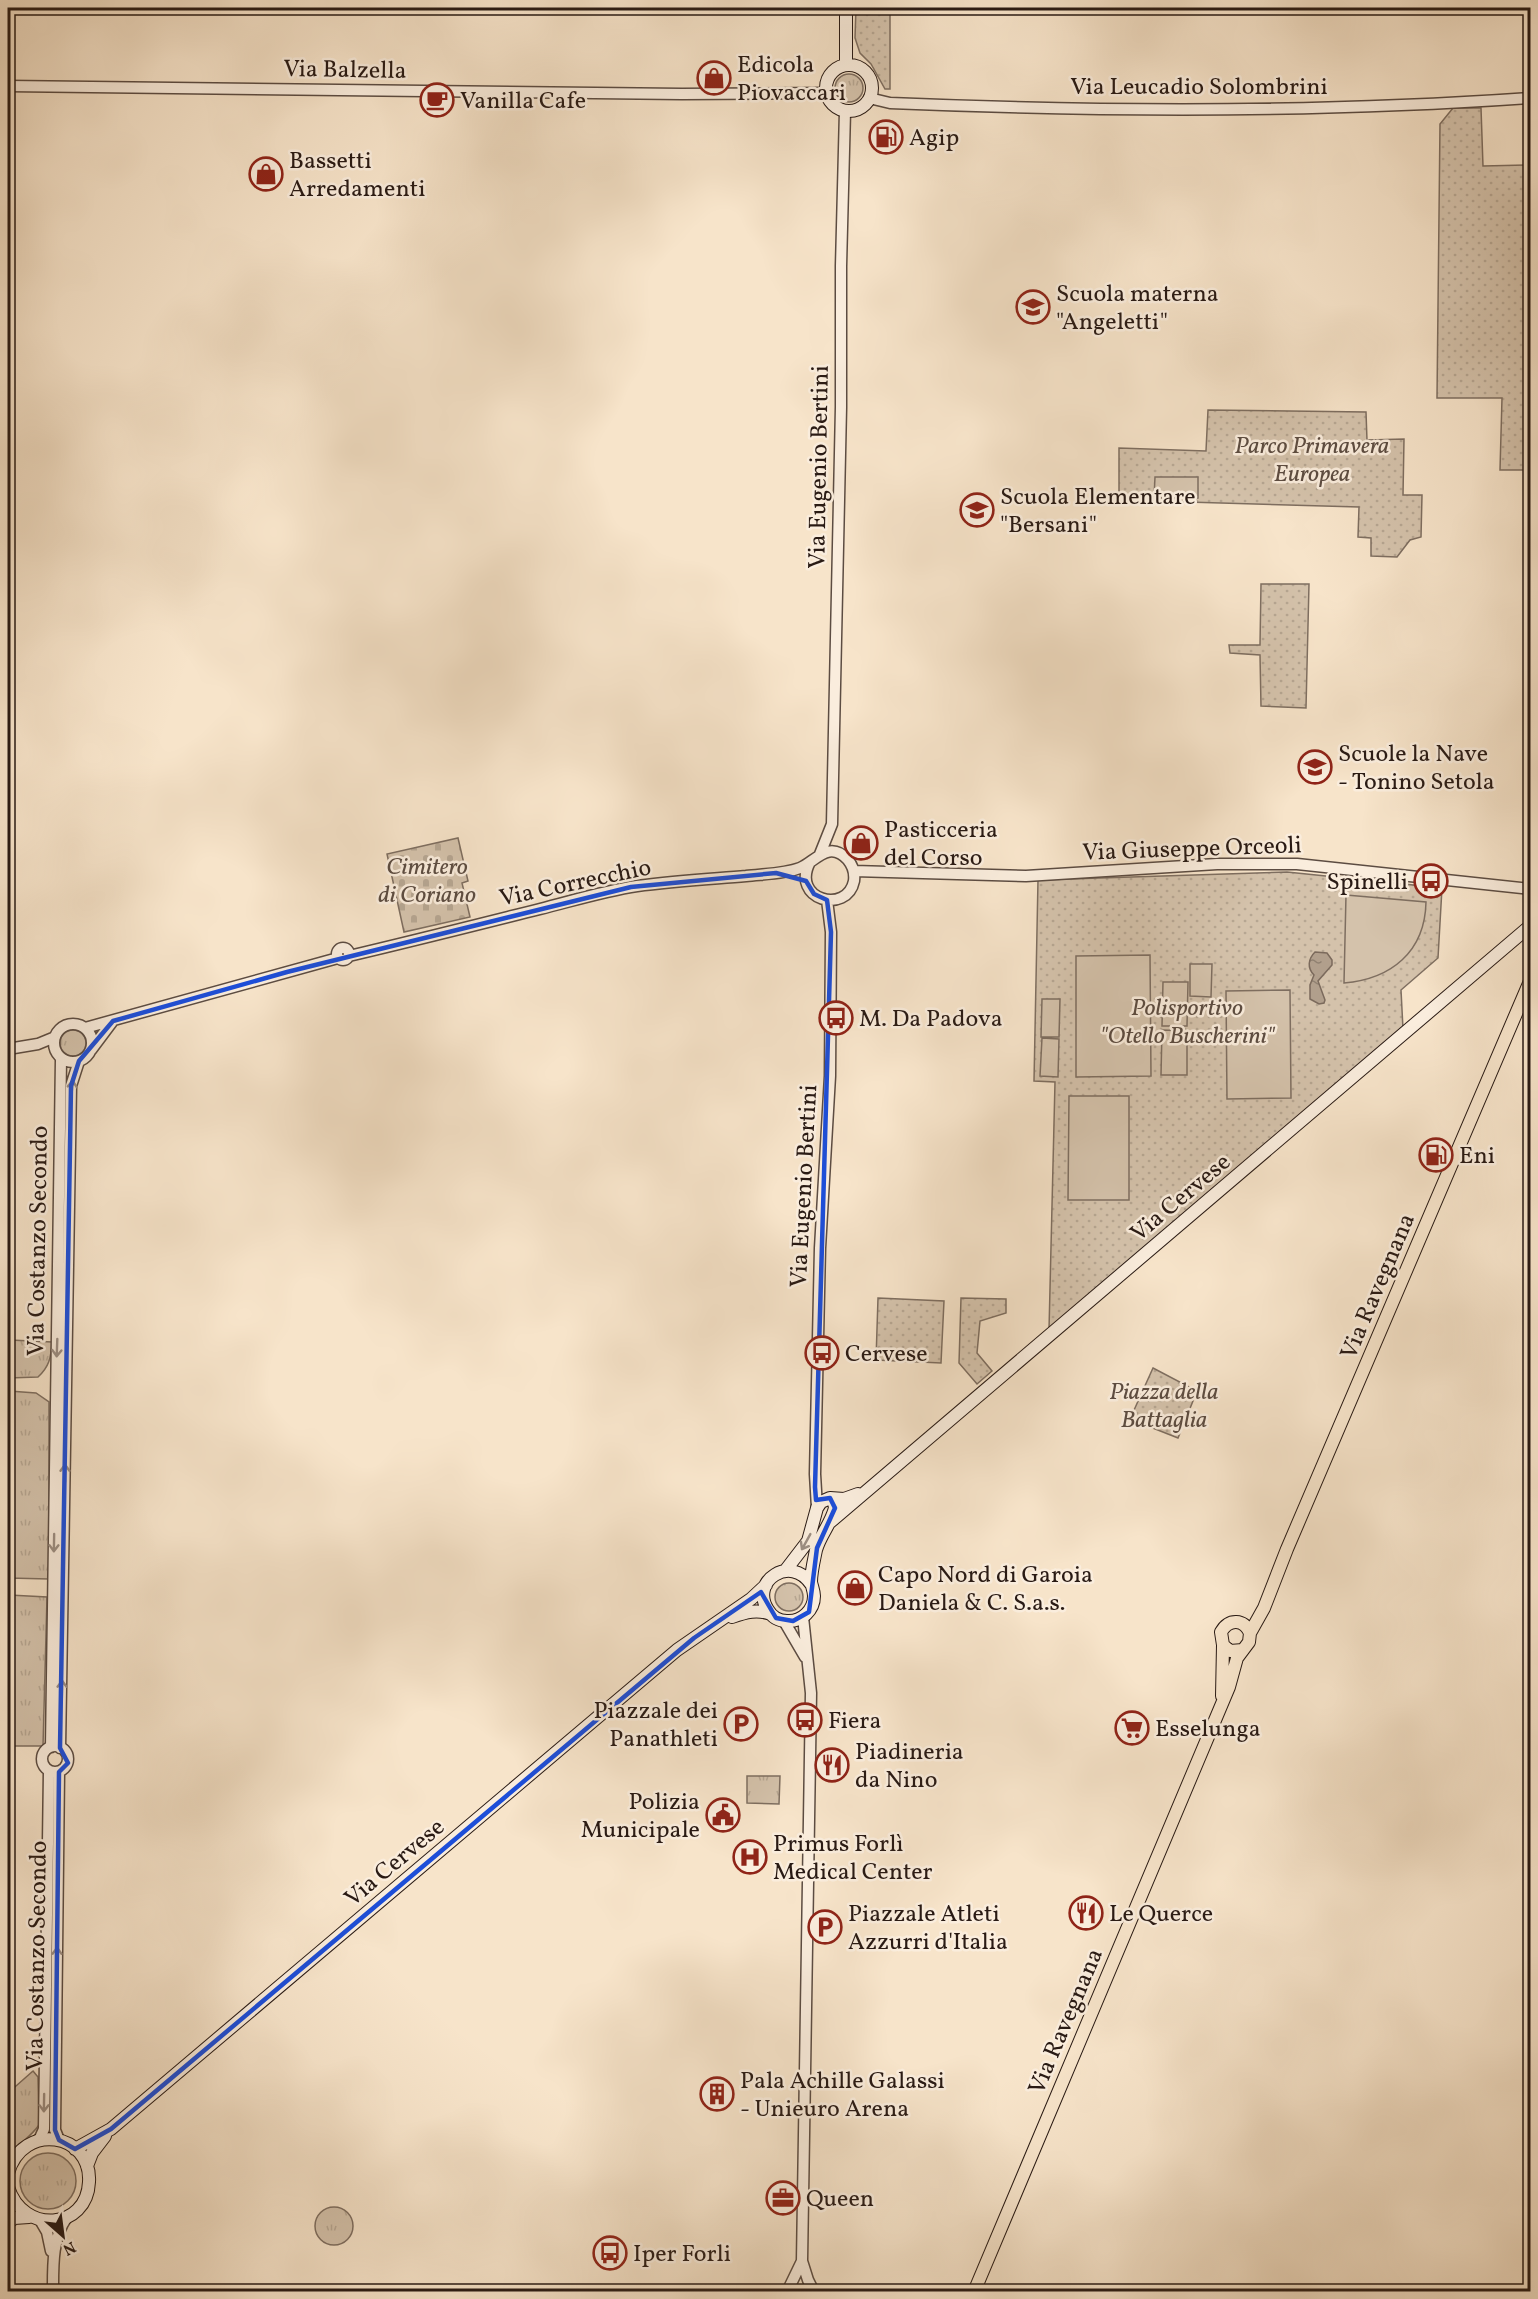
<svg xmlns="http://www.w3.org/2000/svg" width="1538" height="2299" viewBox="0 0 1538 2299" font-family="Vollkorn,serif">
	<defs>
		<pattern id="grass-tufts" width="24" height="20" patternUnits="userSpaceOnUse" patternTransform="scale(1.5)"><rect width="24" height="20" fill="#d4c2ab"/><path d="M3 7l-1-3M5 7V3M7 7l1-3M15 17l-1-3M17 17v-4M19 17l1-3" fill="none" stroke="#b6a692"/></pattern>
		<pattern id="cemetery-stones" width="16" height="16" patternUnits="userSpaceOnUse" patternTransform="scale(1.5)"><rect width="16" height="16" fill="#d4c2ab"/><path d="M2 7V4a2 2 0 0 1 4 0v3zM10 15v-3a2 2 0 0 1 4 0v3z" fill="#b6a692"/></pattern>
		<pattern id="park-dots" width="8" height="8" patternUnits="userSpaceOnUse" patternTransform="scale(1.5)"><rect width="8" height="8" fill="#d4c2ab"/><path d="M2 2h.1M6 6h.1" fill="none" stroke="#b6a692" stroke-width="1.8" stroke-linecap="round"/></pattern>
		<pattern id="water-ripples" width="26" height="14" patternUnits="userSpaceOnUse" patternTransform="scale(1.5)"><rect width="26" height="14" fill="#b19f8c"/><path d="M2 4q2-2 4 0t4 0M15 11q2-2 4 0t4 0" fill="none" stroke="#908171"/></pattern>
	</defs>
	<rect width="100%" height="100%" fill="#f7e4ca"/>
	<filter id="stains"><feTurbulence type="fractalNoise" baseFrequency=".00333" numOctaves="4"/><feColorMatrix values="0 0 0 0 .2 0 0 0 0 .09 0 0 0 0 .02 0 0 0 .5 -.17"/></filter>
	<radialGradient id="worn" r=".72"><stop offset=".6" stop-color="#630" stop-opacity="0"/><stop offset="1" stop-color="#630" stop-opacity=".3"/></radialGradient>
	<path fill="url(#grass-tufts)" stroke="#7e6e60" stroke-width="1.5" d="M835 88a14 14 0 1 1 28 0a14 14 0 1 1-28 0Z
		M60 1043a13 13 0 1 1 26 0a13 13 0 1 1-26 0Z
		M10 1340 52 1342C51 1358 49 1367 38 1377L8 1378Z
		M9 1391 36 1393 49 1402V1579L8 1578Z
		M775 1597a14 14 0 1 1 28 0a14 14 0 1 1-28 0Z
		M9 1595 47 1597 43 1746H8Z
		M747 1776H780L779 1804 747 1803Z
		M33 2071 38 2077 39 2125C30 2138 16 2145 8 2158V2093Z
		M20 2181a28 28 0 1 1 56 0a28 28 0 1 1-56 0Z
		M315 2226a19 19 0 1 1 38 0a19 19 0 1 1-38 0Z"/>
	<path fill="url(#cemetery-stones)" stroke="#7e6e60" stroke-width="1.5" d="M458 838 468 881 462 883 470 917 404 932 387 854Z"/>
	<path fill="url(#park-dots)" stroke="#7e6e60" stroke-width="1.5" d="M856 8H890V89H885L871 64 860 53 855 38Z
		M1453 108H1481L1483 166 1530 165V470H1500L1502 398H1437L1440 124Z
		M1208 410 1366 412 1367 440 1404 439 1403 495H1422L1421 537 1410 540 1397 557 1371 556V538L1358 537 1359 507 1119 500V448L1206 451Z
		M1261 584H1309L1306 708 1261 706 1260 655 1230 653 1229 645H1260Z
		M1287 872 1442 888 1438 958 1401 990 1403 1029 1049 1330 1055 1082 1034 1081 1038 880Z
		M878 1298 944 1301 941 1363 876 1360Z
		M961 1298 1006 1299V1313L980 1321 977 1353 992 1371 977 1384 959 1363Z
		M1153 1368 1197 1391 1178 1438 1130 1419Z"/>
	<path fill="#d4c2ab" stroke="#7e6e60" stroke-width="1.5" d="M1155 477H1198V498H1154Z
		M1346 895 1426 902C1425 952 1391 979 1344 983Z
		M1150 955 1151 1076 1076 1077V956Z
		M1190 964H1212L1211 997 1190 996Z
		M1163 982H1188L1187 1026H1162Z
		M1290 990 1291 1098 1227 1099 1226 991Z
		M1042 999H1060L1059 1037H1041Z
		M1162 1030 1187 1031V1075H1161Z
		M1042 1038 1059 1039 1058 1077 1040 1076Z
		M1069 1096H1129V1200H1068Z"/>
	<path fill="url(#water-ripples)" stroke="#7b6a5c" stroke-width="1.5" d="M1315 952 1327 953 1332 960V965L1318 981 1325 1000 1324 1003 1319 1004 1310 999V985L1314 975C1307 968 1308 959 1315 952Z"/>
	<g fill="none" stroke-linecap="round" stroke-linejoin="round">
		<g stroke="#5c4c42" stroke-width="13">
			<path id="tertiary" d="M8 86 682 94 826 93
				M869 98 890 103C1103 112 1318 113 1530 98
				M820 854 832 824 841 407V266L845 111
				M854 871 1026 876 1217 864H1297L1530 889
				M337 954a6 6 0 1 1 12 0a6 6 0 1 1-12 0Z
				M349 956C413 941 476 925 540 909 572 901 604 891 637 886 673 881 710 879 746 876 763 874 784 874 800 868 815 862 829 839 848 860 853 866 855 873 854 881 847 915 790 900 810 862
				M54 1043a19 19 0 1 1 38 0a19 19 0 1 1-38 0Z
				M85 1028 338 958
				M8 1049 38 1044 55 1037
				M91 1050 112 1022
				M817 1508 815 1474 820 1248 830 1076 831 932 827 900
				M784 1621 805 1657
				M42 1759a13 13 0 1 1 26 0a13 13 0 1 1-26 0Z
				M51 1747 61 1059
				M60 1748 71 1086 79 1061
				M39 2140 44 2129 49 1771
				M59 2140 55 2130 59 1772
				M40 2220 47 2232 51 2251
				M802 2261 808 2280 814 2292
				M788 2290 802 2261 811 1693 803 1617
				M53 2292C53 2266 52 2238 67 2217"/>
		</g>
		<g stroke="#291a14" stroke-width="14">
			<path id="secondary" d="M846 8V65
				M826 88a23 23 0 1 1 46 0a23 23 0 1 1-46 0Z
				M829 1523 1530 926
				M785 1571 808 1541 817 1508 821 1502 830 1498 844 1499 858 1494
				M811 1584C791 1554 749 1581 768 1610 772 1617 779 1621 787 1621 802 1622 814 1610 814 1596 814 1591 812 1587 811 1582 811 1572 814 1560 816 1550 820 1535 831 1524 835 1508L834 1502 830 1498
				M732 1617C746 1612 757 1609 771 1614
				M75 2149 111 2129 677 1650 751 1599 766 1585
				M87 2166 92 2153 105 2136
				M8 2173C23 2121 92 2133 89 2182 87 2230 23 2235 8 2187
				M8 2223 14 2218 29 2217"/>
		</g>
		<g stroke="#291a14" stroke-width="14">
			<path id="primary" d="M1250 1633 1264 1608 1287 1549 1530 981
				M1222 1696 1223 1645
				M974 2292 1229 1687 1237 1658 1249 1642 1250 1633C1244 1619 1229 1618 1221 1632L1223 1645 1230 1651 1243 1650"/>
		</g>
		<use href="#tertiary" stroke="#faeddd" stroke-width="10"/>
		<use href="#secondary" stroke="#faeddd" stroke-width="12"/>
		<use href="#primary" stroke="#f7e4ca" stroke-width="12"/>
	</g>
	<defs><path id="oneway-shaft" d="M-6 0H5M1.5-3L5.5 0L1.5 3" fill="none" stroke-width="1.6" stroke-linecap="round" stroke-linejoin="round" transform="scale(1.5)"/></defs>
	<g stroke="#9c8e83">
		<use href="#oneway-shaft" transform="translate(72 1089) rotate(-85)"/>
		<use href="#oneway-shaft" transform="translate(57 1348) rotate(92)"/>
		<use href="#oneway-shaft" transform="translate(65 1473) rotate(-90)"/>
		<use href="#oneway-shaft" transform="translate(806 1542) rotate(119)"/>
		<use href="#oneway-shaft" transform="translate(54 1543) rotate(91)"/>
		<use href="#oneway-shaft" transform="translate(62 1689) rotate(-89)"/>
		<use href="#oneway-shaft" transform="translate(57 1956) rotate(-89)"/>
		<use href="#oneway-shaft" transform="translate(44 2103) rotate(91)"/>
	</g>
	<path fill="none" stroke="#1d4ed8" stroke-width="4.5" stroke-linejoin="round" d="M776 873 806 881 814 894 827 900 831 932 815 1487 816 1500 830 1498 835 1508 817 1548 809 1612 793 1621 776 1618 761 1592 694 1638 111 2129 75 2149 59 2140 55 2130 59 1772 68 1763 60 1748 71 1086 79 1061 113 1021 287 972 631 887Z"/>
	<defs>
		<g id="shop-ring" transform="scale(1.725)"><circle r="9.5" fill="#faeddd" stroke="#8f2418" stroke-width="1.5"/><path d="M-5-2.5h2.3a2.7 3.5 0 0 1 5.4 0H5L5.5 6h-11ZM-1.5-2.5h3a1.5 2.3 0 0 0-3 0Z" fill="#8f2418"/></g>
		<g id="cafe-ring" transform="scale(1.725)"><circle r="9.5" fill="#faeddd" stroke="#8f2418" stroke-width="1.5"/><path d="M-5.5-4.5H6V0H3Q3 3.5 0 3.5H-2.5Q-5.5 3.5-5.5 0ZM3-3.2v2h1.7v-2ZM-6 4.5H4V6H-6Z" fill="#8f2418"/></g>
		<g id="fuel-ring" transform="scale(1.725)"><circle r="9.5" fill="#faeddd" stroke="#8f2418" stroke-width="1.5"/><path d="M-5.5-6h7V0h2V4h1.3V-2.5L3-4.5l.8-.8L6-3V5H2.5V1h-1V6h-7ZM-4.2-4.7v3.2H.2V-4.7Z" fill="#8f2418"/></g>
		<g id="school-ring" transform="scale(1.725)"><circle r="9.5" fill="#faeddd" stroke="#8f2418" stroke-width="1.5"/><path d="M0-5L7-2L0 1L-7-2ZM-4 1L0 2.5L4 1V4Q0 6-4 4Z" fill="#8f2418"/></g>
		<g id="bus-ring" transform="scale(1.725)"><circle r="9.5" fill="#faeddd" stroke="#8f2418" stroke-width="1.5"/><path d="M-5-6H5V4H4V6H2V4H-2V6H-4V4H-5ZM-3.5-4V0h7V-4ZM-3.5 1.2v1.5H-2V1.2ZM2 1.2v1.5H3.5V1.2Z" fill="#8f2418"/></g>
		<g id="parking-ring" transform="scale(1.725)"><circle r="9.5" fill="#faeddd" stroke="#8f2418" stroke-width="1.5"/><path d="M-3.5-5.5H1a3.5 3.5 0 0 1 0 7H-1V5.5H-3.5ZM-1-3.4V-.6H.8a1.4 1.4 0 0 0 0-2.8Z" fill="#8f2418"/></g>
		<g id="supermarket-ring" transform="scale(1.725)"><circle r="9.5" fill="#faeddd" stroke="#8f2418" stroke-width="1.5"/><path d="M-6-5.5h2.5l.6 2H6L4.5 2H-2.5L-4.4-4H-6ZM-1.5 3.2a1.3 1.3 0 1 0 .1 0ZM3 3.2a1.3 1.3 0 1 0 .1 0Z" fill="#8f2418"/></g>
		<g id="restaurant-ring" transform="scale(1.725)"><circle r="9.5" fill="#faeddd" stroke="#8f2418" stroke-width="1.5"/><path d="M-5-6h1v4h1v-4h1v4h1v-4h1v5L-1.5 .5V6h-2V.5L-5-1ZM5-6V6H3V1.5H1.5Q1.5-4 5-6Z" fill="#8f2418"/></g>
		<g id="civic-ring" transform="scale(1.725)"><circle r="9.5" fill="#faeddd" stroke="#8f2418" stroke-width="1.5"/><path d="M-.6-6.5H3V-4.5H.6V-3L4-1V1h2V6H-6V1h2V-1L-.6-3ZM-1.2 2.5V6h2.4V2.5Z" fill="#8f2418"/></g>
		<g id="hospital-ring" transform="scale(1.725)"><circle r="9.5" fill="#faeddd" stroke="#8f2418" stroke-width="1.5"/><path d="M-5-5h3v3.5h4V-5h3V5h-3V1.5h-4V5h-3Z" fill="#8f2418"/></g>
		<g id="building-ring" transform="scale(1.725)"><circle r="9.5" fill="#faeddd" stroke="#8f2418" stroke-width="1.5"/><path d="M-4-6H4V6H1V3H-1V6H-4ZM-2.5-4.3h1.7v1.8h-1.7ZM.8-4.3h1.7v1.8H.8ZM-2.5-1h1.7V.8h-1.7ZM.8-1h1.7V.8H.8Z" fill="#8f2418"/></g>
		<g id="office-ring" transform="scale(1.725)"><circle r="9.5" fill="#faeddd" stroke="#8f2418" stroke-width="1.5"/><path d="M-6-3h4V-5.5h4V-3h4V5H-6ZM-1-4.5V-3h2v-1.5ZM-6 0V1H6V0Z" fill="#8f2418"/></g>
	</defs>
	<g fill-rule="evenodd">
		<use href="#shop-ring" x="714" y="78"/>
		<use href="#cafe-ring" x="437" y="100"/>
		<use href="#fuel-ring" x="886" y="137"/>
		<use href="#shop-ring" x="266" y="174"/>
		<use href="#school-ring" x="1033" y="307"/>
		<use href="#school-ring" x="977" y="510"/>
		<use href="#school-ring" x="1315" y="767"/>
		<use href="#shop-ring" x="861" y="843"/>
		<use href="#bus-ring" x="1431" y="881"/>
		<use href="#bus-ring" x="836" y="1018"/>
		<use href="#fuel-ring" x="1436" y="1155"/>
		<use href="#bus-ring" x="822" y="1353"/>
		<use href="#shop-ring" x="855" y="1588"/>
		<use href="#bus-ring" x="805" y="1720"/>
		<use href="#parking-ring" x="741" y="1724"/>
		<use href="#supermarket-ring" x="1132" y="1728"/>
		<use href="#restaurant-ring" x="832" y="1765"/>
		<use href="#civic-ring" x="723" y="1815"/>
		<use href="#hospital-ring" x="750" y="1857"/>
		<use href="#restaurant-ring" x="1086" y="1913"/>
		<use href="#parking-ring" x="825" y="1927"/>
		<use href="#building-ring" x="717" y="2094"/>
		<use href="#office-ring" x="783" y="2198"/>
		<use href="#bus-ring" x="610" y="2253"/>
	</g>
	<g text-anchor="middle" stroke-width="5" stroke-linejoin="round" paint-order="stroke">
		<g font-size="24" fill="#291a14" stroke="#faeddd" text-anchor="start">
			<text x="737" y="72">Edicola<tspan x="737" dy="28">Piovaccari</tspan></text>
			<text x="460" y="108">Vanilla Cafe</text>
			<text x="909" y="145">Agip</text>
			<text x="289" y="168">Bassetti<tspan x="289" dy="28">Arredamenti</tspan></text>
			<text x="1056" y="301">Scuola materna<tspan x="1056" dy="28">"Angeletti"</tspan></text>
			<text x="1000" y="504">Scuola Elementare<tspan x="1000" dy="28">"Bersani"</tspan></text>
			<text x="1338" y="761">Scuole la Nave<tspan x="1338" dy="28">- Tonino Setola</tspan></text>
			<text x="884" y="837">Pasticceria<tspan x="884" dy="28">del Corso</tspan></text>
			<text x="1408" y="889" text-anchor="end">Spinelli</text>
			<text x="859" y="1026">M. Da Padova</text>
			<text x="1459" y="1163">Eni</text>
			<text x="845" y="1361">Cervese</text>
			<text x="878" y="1582">Capo Nord di Garoia<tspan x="878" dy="28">Daniela &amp; C. S.a.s.</tspan></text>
			<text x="718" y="1718" text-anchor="end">Piazzale dei<tspan x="718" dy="28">Panathleti</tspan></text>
			<text x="828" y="1728">Fiera</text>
			<text x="1155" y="1736">Esselunga</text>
			<text x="855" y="1759">Piadineria<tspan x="855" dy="28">da Nino</tspan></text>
			<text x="700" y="1809" text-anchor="end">Polizia<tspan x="700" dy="28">Municipale</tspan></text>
			<text x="773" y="1851">Primus Forlì<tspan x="773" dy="28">Medical Center</tspan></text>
			<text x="848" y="1921">Piazzale Atleti<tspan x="848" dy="28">Azzurri d'Italia</tspan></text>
			<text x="1109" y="1921">Le Querce</text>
			<text x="740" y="2088">Pala Achille Galassi<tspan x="740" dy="28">- Unieuro Arena</tspan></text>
			<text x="806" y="2206">Queen</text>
			<text x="633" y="2261">Iper Forli</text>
		</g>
		<g font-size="24" fill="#291a14" stroke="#faeddd">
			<text transform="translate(345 69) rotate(1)" y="8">Via Balzella</text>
			<text x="1199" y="94">Via Leucadio Solombrini</text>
			<text transform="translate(818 467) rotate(-89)" y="8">Via Eugenio Bertini</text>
			<text transform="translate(1192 848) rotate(-2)" y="8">Via Giuseppe Orceoli</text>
			<text transform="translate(575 882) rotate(-12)" y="8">Via Correcchio</text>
			<text transform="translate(803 1186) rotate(-87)" y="8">Via Eugenio Bertini</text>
			<text transform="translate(1180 1197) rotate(-40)" y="8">Via Cervese</text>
			<text transform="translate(37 1241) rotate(-89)" y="8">Via Costanzo Secondo</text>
			<text transform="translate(1377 1286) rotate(-67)" y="8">Via Ravegnana</text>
			<text transform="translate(394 1862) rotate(-40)" y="8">Via Cervese</text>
			<text transform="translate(36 1956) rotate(-89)" y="8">Via Costanzo Secondo</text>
			<text transform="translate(1065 2021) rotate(-67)" y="8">Via Ravegnana</text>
		</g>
		<g font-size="24" font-style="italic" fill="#5c4c41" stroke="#faeddd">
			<text x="1312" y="453">Parco Primavera<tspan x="1312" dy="28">Europea</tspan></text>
			<text x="427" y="874">Cimitero<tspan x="427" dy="28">di Coriano</tspan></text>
			<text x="1187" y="1015">Polisportivo<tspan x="1187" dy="28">"Otello Buscherini"</tspan></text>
			<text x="1164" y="1399">Piazza della<tspan x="1164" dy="28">Battaglia</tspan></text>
		</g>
	</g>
	<rect width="1538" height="2299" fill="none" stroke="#f7e4ca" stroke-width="30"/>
	<rect x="9" y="9" width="1520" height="2281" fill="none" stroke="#291a14" stroke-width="3"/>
	<rect x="15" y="15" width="1508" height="2269" fill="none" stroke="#291a14" stroke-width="1.5"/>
	<g transform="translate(63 2236) rotate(152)" stroke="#faeddd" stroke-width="4.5" paint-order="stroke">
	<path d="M0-4.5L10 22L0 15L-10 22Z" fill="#291a14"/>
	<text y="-9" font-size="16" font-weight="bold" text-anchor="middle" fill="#291a14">N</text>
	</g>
	<rect width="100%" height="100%" filter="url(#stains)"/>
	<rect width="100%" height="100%" fill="url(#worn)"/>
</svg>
